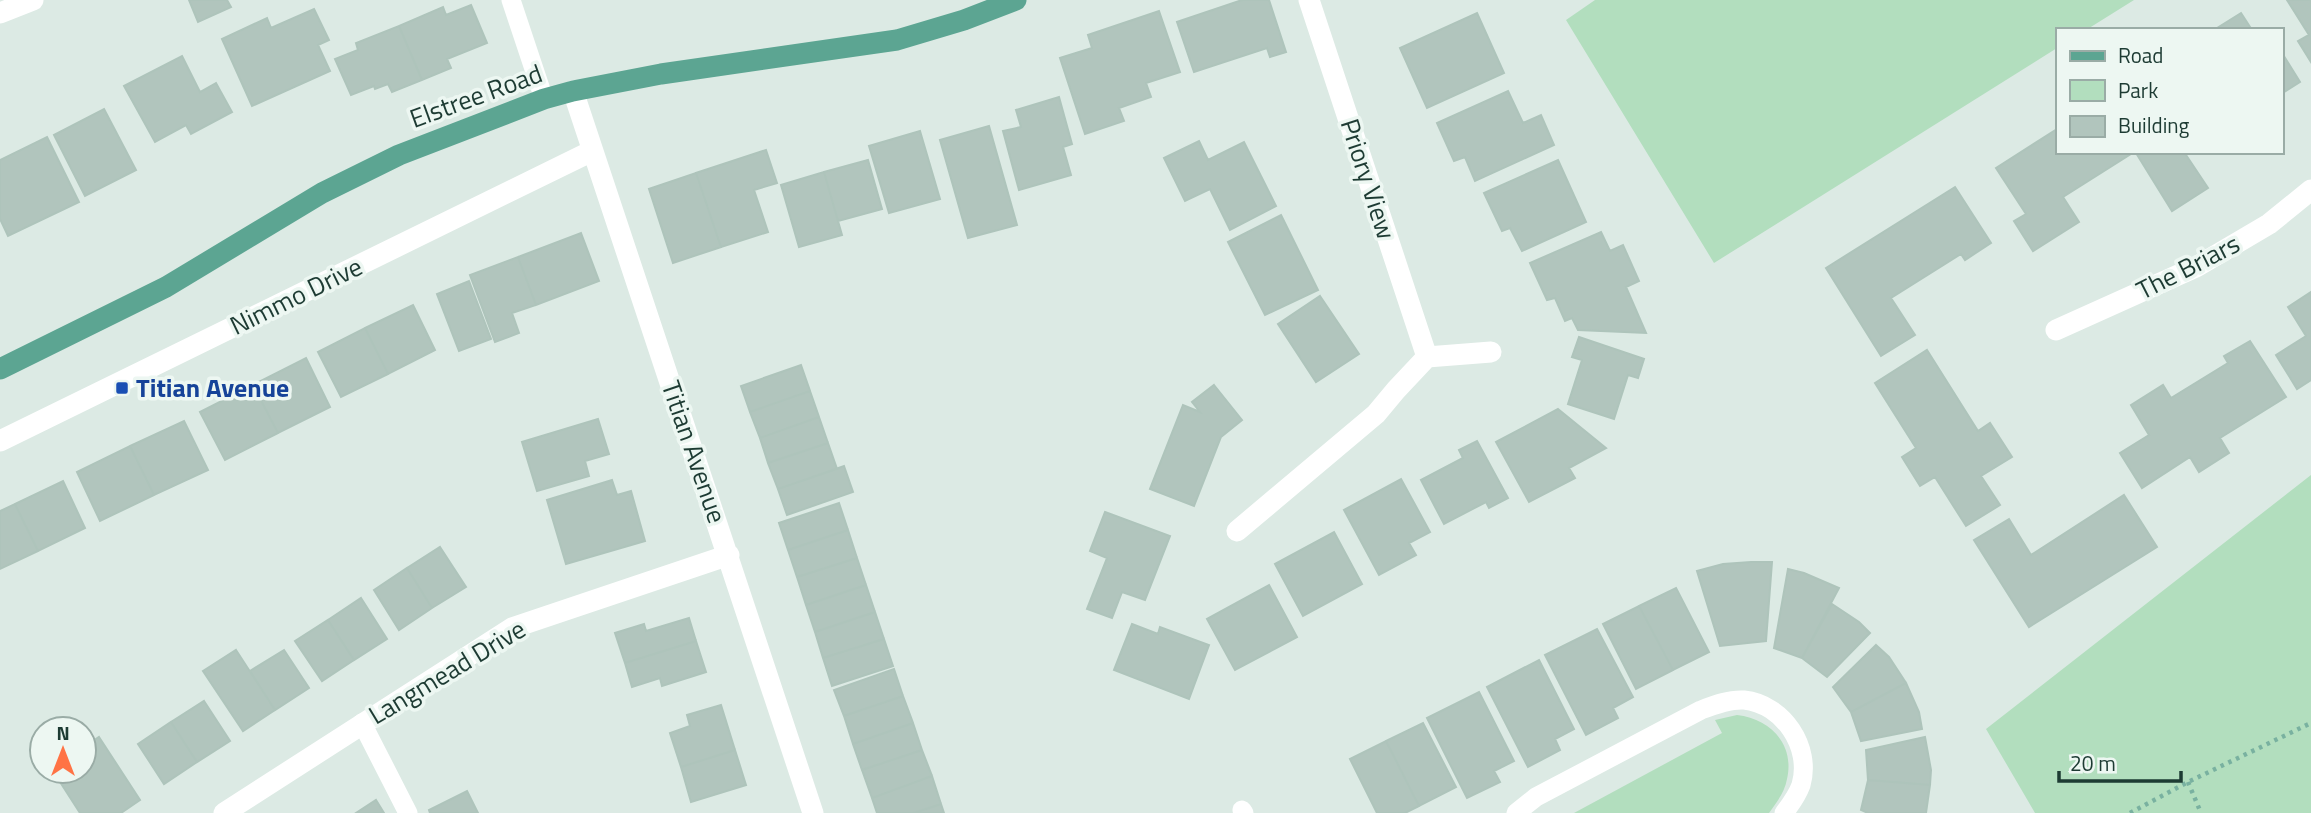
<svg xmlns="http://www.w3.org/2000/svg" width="2311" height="813" viewBox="0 0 2311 813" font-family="'Titillium Web',sans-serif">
	<rect width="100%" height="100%" fill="#dceae4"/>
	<path fill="#b2debe" d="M1595 0H2134L2086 30H2057V48L1714 263 1566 20Z
		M2311 475V813H2035L1986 729Z
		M1737 715C1770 719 1795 744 1787 779 1785 792 1776 803 1769 813H1574L1722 733 1715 720Z"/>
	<path fill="#b1c5bd" stroke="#aec4bb" stroke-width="2" d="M189 0H227L231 7 198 22Z
		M1242 0H1269L1286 52 1270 57 1267 48 1194 72 1177 22Z
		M2287 0H2311V62L2298 41 2309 35Z
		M471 5 487 43 447 59 451 68 422 80 399 26 443 7 446 15Z
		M314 9 329 40 318 45 330 71 252 106 222 39 267 18 271 28Z
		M1159 11 1180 72 1146 83 1151 97 1119 108 1124 121 1085 134 1060 58 1092 48 1088 35Z
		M1477 13 1504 73 1427 108 1400 48Z
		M2241 13 2252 30H2214Z
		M399 26 422 80 392 92 388 84 375 89 374 86 351 95 335 59 358 50 356 43Z
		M2282 53 2300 82 2281 94V54Z
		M182 56 200 92 216 83 232 112 191 134 186 125 155 142 124 86Z
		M1508 91 1523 123 1541 115 1554 145 1475 181 1465 157 1454 161 1437 123Z
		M1059 97 1072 144 1063 147 1071 175 1019 190 1003 131 1021 127 1016 110Z
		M104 109 136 170 85 196 54 135Z
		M989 126 1017 225 968 238 940 140Z
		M2057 129V152H2134L2063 197 2079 222 2033 251 2014 221 2026 214 1996 168Z
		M920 131 940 199 889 213 869 146Z
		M47 137 79 202 8 236 0 219V160Z
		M1199 141 1208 160 1244 142 1276 206 1230 230 1210 189 1185 201 1164 158Z
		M766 150 777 183 754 190 768 232 721 247 696 173Z
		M2138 152H2184L2208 188 2172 211 2136 153Z
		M868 160 882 209 838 221 824 172Z
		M1558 160 1586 222 1522 251 1510 228 1502 231 1484 193Z
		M824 172 842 235 799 247 781 185Z
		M696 173 721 247 673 263 649 189Z
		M1955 187 1991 243 1965 260 1961 254 1891 298 1915 335 1881 356 1826 268Z
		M1281 215 1318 290 1265 315 1228 242Z
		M1601 232 1610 251 1623 245 1639 281 1626 287 1646 333 1578 330 1572 318 1565 321 1555 298 1547 300 1530 263Z
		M581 233 599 281 536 305 518 257Z
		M518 257 536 305 512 313 519 333 495 342 470 275Z
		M469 281 491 339 459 351 437 294Z
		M2311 292V380L2297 389 2276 355 2306 336 2288 307Z
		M1320 296 1359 354 1316 382 1278 324Z
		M413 305 435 350 388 374 365 328Z
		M365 328 388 374 341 397 318 352Z
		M1579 337 1644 359 1638 378 1628 375 1614 419 1568 404 1582 360 1572 357Z
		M2250 341 2286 397 2220 438 2229 453 2199 472 2190 457 2142 488 2120 453 2149 435 2131 405 2163 385 2171 398 2228 363 2224 356Z
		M1927 350 1978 431 1990 423 2012 457 1981 476 2000 505 1966 526 1935 477 1920 486 1902 457 1916 448 1875 383Z
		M306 358 330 407 278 433 253 385Z
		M801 365 810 391 750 412 741 386Z
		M253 385 278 433 225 460 200 412Z
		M1214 385 1242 420 1221 437 1194 506 1150 489 1183 405 1200 412 1192 402Z
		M810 391 819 417 760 438 750 412Z
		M1558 409 1606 448 1569 468 1575 478 1529 502 1496 442Z
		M819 417 828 443 768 463 760 438Z
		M598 419 609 454 585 461 589 476 537 491 522 442Z
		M184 421 208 470 154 495 130 446Z
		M1477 441 1508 498 1489 508 1486 502 1444 524 1421 480 1463 458 1459 450Z
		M828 443 837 469 778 489 768 463Z
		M130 446 154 495 100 521 77 472Z
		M844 466 853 492 787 515 778 489Z
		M1401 479 1430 532 1409 543 1416 555 1379 575 1344 510Z
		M612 480 617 495 631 491 645 541 566 564 547 500Z
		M63 481 85 528 38 551 15 504Z
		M2124 495 2157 547 2029 627 1974 540 2009 519 2031 555Z
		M839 503 848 530 788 550 779 523Z
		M15 504 38 551 0 569V511Z
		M1105 512 1170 536 1145 600 1122 592 1112 618 1087 609 1107 558 1090 551Z
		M848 530 857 558 797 577 788 550Z
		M1334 532 1362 584 1303 616 1275 564Z
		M440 547 466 587 432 608 407 568Z
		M857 558 866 585 806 605 797 577Z
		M1751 562H1772L1766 641 1720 646 1697 571 1723 564Z
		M407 568 432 608 399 630 374 590Z
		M1788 569 1804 573 1839 588 1802 658 1774 648Z
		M866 585 875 612 815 632 806 605Z
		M1269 585 1297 637 1235 670 1207 619Z
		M1676 588 1709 652 1673 670 1639 606Z
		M361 598 387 639 354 660 328 620Z
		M1832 604 1859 622 1870 633 1827 677 1802 658Z
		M1639 606 1673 670 1636 689 1603 624Z
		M875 612 884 639 823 658 815 632Z
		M689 618 696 641 625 663 615 633 644 624 646 631Z
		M328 620 354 660 322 681 295 641Z
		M1132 624 1158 634 1160 627 1209 645 1189 699 1114 670Z
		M1597 629 1633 697 1613 708 1618 718 1586 735 1545 655Z
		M884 639 893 666 832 686 823 658Z
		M696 641 706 672 662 686 660 678 632 687 625 663Z
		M1876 645 1889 657 1906 683 1851 712 1833 687Z
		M236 650 275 710 243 731 203 671Z
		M284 650 309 688 275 710 250 671Z
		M1539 660 1574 729 1555 739 1560 750 1528 767 1487 687Z
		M894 669 903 696 844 716 834 690Z
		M1906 683 1919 712 1922 729 1861 741 1851 712Z
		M1479 692 1514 761 1494 771 1500 782 1467 798 1427 718Z
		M903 696 913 723 853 744 844 716Z
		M204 701 230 741 197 762 171 722Z
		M721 705 735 750 681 767 670 733 690 726 687 715Z
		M171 722 197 762 164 784 138 744Z
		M913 723 922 750 862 770 853 744Z
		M1423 723 1456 787 1419 806 1386 741Z
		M99 737 140 800 121 813H80L53 771H84V747Z
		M1925 737 1931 770 1930 785 1868 780 1866 750Z
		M1386 741 1419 806 1405 813H1377L1350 759Z
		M735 750 746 785 691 802 681 767Z
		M922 750 932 776 872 798 862 770Z
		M932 776 941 804 914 813H877L872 798Z
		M1868 780 1930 785 1926 813H1868L1861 810Z
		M467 791 478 813H430L429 810Z
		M376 800 384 813H356Z
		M941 804 944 813H914Z"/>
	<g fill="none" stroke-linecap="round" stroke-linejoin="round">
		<path stroke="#79b1a0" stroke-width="4.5" stroke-dasharray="3.5 5" stroke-linecap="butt" d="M2188 782 2201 813
			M2130 813 2188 782 2311 723"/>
		<path stroke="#fff" stroke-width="19" d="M511 0 544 99
			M362 723 408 813
			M1242 810 1244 813
			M1516 813 1536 797 1701 710C1714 705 1730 699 1744 700 1783 704 1812 747 1801 785 1797 796 1791 804 1784 813"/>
		<path stroke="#fff" stroke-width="21" d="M1309 0 1427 357
			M0 13 33 0
			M573 91 813 813
			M2056 330 2196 267 2269 224 2311 190
			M0 441 592 151
			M1237 531 1376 414 1396 390 1427 357 1491 352
			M224 813 512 628 729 555"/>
		<path stroke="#5ca592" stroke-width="21" d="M0 369 166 287 322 193 399 155 544 99 573 91 661 74 897 40 964 20 1016 0"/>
	</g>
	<rect fill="#1a4fb4" stroke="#edf7f2" stroke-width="2.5" x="115" y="381" width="14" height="14" rx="3.5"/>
	<g text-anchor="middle" stroke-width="7" stroke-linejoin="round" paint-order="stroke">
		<g font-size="26" fill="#1d3b33" stroke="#edf7f2">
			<text transform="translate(476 96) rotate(-20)" y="9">Elstree Road</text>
			<text transform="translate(1368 179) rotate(72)" y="9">Priory View</text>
			<text transform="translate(2188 267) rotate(-27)" y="9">The Briars</text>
			<text transform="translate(296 296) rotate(-26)" y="9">Nimmo Drive</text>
			<text transform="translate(694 452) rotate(71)" y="9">Titian Avenue</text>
			<text transform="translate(447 672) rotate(-31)" y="9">Langmead Drive</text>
		</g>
		<g font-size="26" font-weight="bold" fill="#164399" stroke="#edf7f2" text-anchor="start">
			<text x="136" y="397">Titian Avenue</text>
		</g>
	</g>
	<rect x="2056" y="28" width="228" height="126" fill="#edf7f2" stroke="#9aaca6" stroke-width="2"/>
	<rect x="2070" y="51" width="35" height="10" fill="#5ca592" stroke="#9aaca6" stroke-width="2"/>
	<text x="2118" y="63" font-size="21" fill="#1d3b33">Road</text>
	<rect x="2070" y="80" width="35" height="21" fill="#b2debe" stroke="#9aaca6" stroke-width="2"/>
	<text x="2118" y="98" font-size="21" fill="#1d3b33">Park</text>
	<rect x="2070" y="116" width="35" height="21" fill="#b1c5bd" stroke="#9aaca6" stroke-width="2"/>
	<text x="2118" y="133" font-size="21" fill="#1d3b33">Building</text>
	<g transform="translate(63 750)"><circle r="33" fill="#edf7f2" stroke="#9aaca6" stroke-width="2"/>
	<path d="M0-5L12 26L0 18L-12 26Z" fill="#ff7345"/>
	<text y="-10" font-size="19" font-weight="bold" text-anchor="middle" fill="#1d3b33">N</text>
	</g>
	<path d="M2059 771v10h122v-10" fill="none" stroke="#1d3b33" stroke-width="3.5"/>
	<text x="2070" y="771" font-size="21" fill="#1d3b33" stroke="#edf7f2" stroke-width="5" paint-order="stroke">20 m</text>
</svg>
